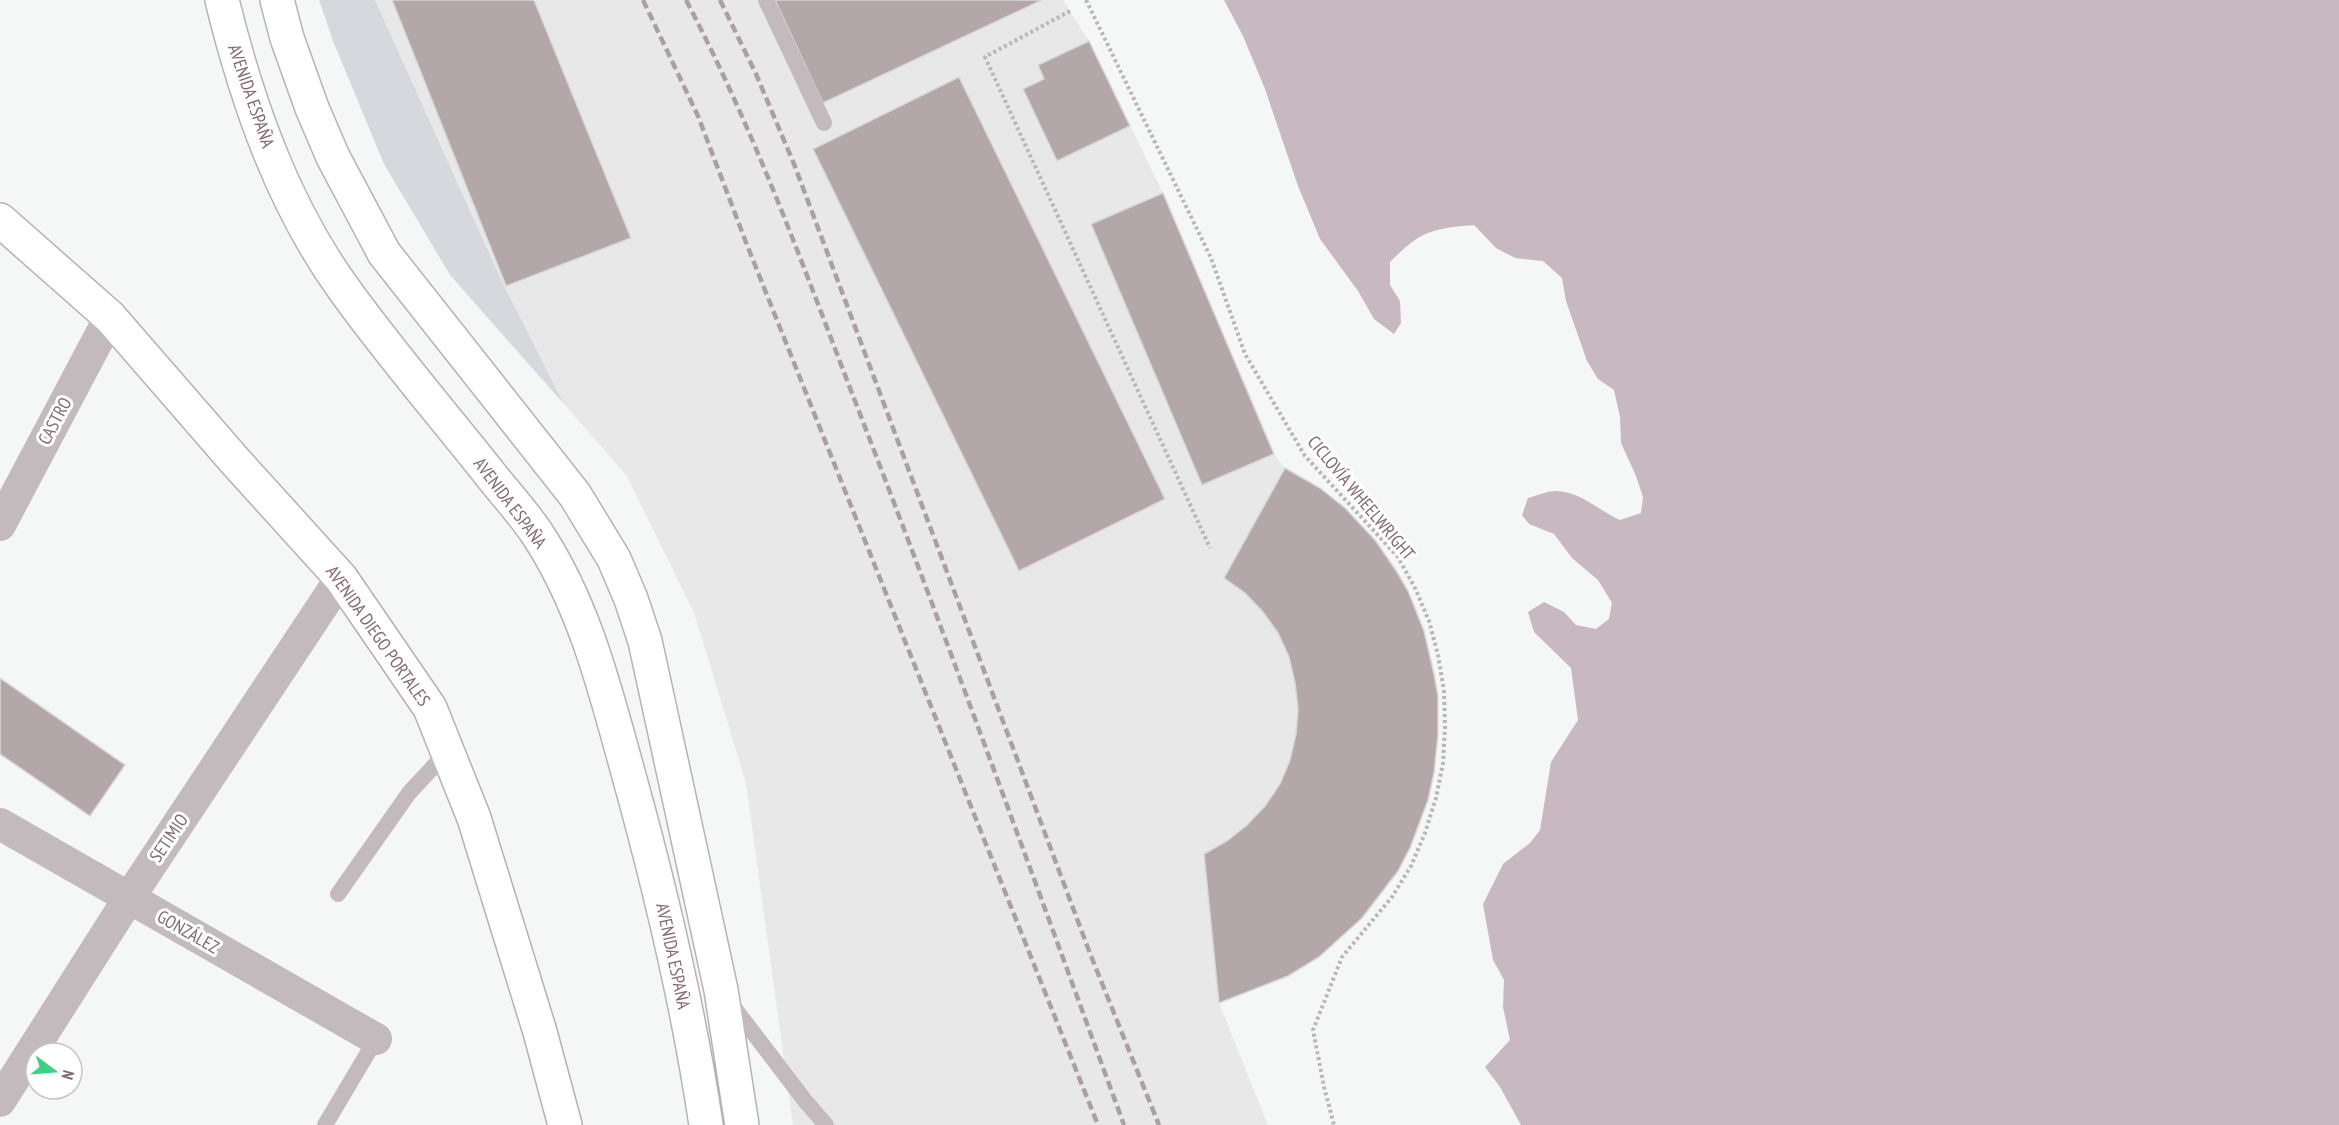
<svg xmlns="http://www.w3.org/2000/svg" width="2339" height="1125" viewBox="0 0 2339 1125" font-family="'PT Sans Narrow',sans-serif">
	<rect width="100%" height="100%" fill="#f5f7f7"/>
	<path fill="#e8e8e8" d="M375 0H1063L1089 41 1163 193 1274 454 1285 468 1320 488 1345 508 1375 540 1397 572 1417 610 1424 631 1434 674 1438 696V735L1434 773 1420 825 1398 871 1362 918 1319 957 1288 976 1219 1003 1268 1125H793L746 783 694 613 627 476 564 404 504 286Z"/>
	<path fill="#d7d8de" d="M319 0H375L504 286 564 404 450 275 384 164 333 41Z"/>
	<path fill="#c7b9bf" d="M1224 0H2339V1125H1521L1500 1087 1485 1067 1510 1040 1503 1007 1504 980 1493 960 1483 904 1503 864 1530 843 1540 830 1551 762 1578 720 1571 668 1534 632 1528 612 1544 602 1564 612 1576 625 1596 629 1609 619 1612 603 1598 580 1572 558 1554 534 1529 524 1522 515 1528 498C1536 496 1547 491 1556 491 1580 491 1599 511 1620 520L1641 513 1643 497 1636 476 1621 443 1620 417 1614 390 1598 379 1587 361 1566 301 1562 278 1543 261 1515 258 1496 248 1474 225C1430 229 1421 231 1390 262V285L1400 301 1401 323 1394 334 1374 319 1358 291 1320 239 1298 186 1265 89 1243 36Z"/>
	<path fill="#b3a7aa" stroke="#d7d9d9" stroke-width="1.5" d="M392 0H534L631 238 506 286Z
		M775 0H1042L823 103Z
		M1089 41 1130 126 1057 161 1023 89 1044 79 1038 65Z
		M959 77 1165 499 1019 571 813 149Z
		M1163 193 1274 454 1202 485 1091 224Z
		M1285 468 1320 488 1345 508 1375 540 1397 572 1408 591 1424 631 1434 674 1438 696V735L1434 773 1428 800 1410 848 1398 871 1362 918 1319 957 1288 976 1219 1003 1204 854 1227 841 1247 825 1265 806 1280 784 1290 760 1296 734 1298 709 1295 683 1289 657 1278 633 1263 612 1245 593 1224 578Z
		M0 678 125 765 90 816 0 754Z"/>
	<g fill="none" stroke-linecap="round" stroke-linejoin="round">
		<g stroke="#b9afb2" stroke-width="36">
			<path id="secondary" d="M0 220 110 317 235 461 341 578 430 708 474 818 540 1032 565 1125"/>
		</g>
		<g stroke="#b9b1b3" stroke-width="36">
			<path id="primary" d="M222 0C247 102 283 206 346 292 390 353 439 410 486 469 502 490 521 510 536 532 583 602 604 685 626 765 659 883 688 1003 706 1125
				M277 0 287 38 312 108 333 157 384 253 575 495 614 559 631 599 645 641 721 990 742 1125"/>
		</g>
		<path stroke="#bbb5b7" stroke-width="4" stroke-dasharray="3 3" stroke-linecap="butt" d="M1086 0 1211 258 1245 354 1305 456 1398 557 1415 588 1429 621 1438 655 1444 691 1445 727 1443 763 1436 798 1425 833 1411 866 1392 897 1342 957 1313 1030 1324 1087 1334 1125
			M1070 11 985 57 1210 548"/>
		<path stroke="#c2babc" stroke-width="16" d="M766 0 824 123
			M338 894 409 793 447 752
			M729 1001 806 1102 826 1125
			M325 1125 376 1039"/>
		<path stroke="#c2babc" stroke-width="32" d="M0 525 110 317
			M0 824 376 1039
			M0 1101 129 898 341 578"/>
		<use href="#secondary" stroke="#fff" stroke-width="33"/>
		<use href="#primary" stroke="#fff" stroke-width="33"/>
		<path stroke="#aa9fa2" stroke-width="4.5" stroke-dasharray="9 4.5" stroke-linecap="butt" d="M643 0 698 116 747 245 1098 1125
			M686 0C756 133 806 274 860 414 951 650 1037 887 1124 1125
			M720 0 756 74 794 164 1091 956 1159 1125"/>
	</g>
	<g text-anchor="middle" stroke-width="6" stroke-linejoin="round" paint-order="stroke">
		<g font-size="18" fill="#836a71" stroke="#fff">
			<text transform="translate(251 96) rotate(71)" y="6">AVENIDA ESPAÑA</text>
			<text transform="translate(55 421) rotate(-62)" y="6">CASTRO</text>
			<text transform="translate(1361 498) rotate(50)" y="6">CICLOVÍA WHEELWRIGHT</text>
			<text transform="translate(510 503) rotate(53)" y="6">AVENIDA ESPAÑA</text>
			<text transform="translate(378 636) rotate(55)" y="6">AVENIDA DIEGO PORTALES</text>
			<text transform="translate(169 838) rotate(-56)" y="6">SETIMIO</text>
			<text transform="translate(188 932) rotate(30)" y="6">GONZÁLEZ</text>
			<text transform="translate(673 956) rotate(78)" y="6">AVENIDA ESPAÑA</text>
		</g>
	</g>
	<g transform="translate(54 1071) rotate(106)"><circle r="28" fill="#ffffff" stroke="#cdc3c6" stroke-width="1.5"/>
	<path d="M0-4.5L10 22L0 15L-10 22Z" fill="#3cd183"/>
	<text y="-9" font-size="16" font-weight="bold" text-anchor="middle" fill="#836a71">N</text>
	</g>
</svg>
